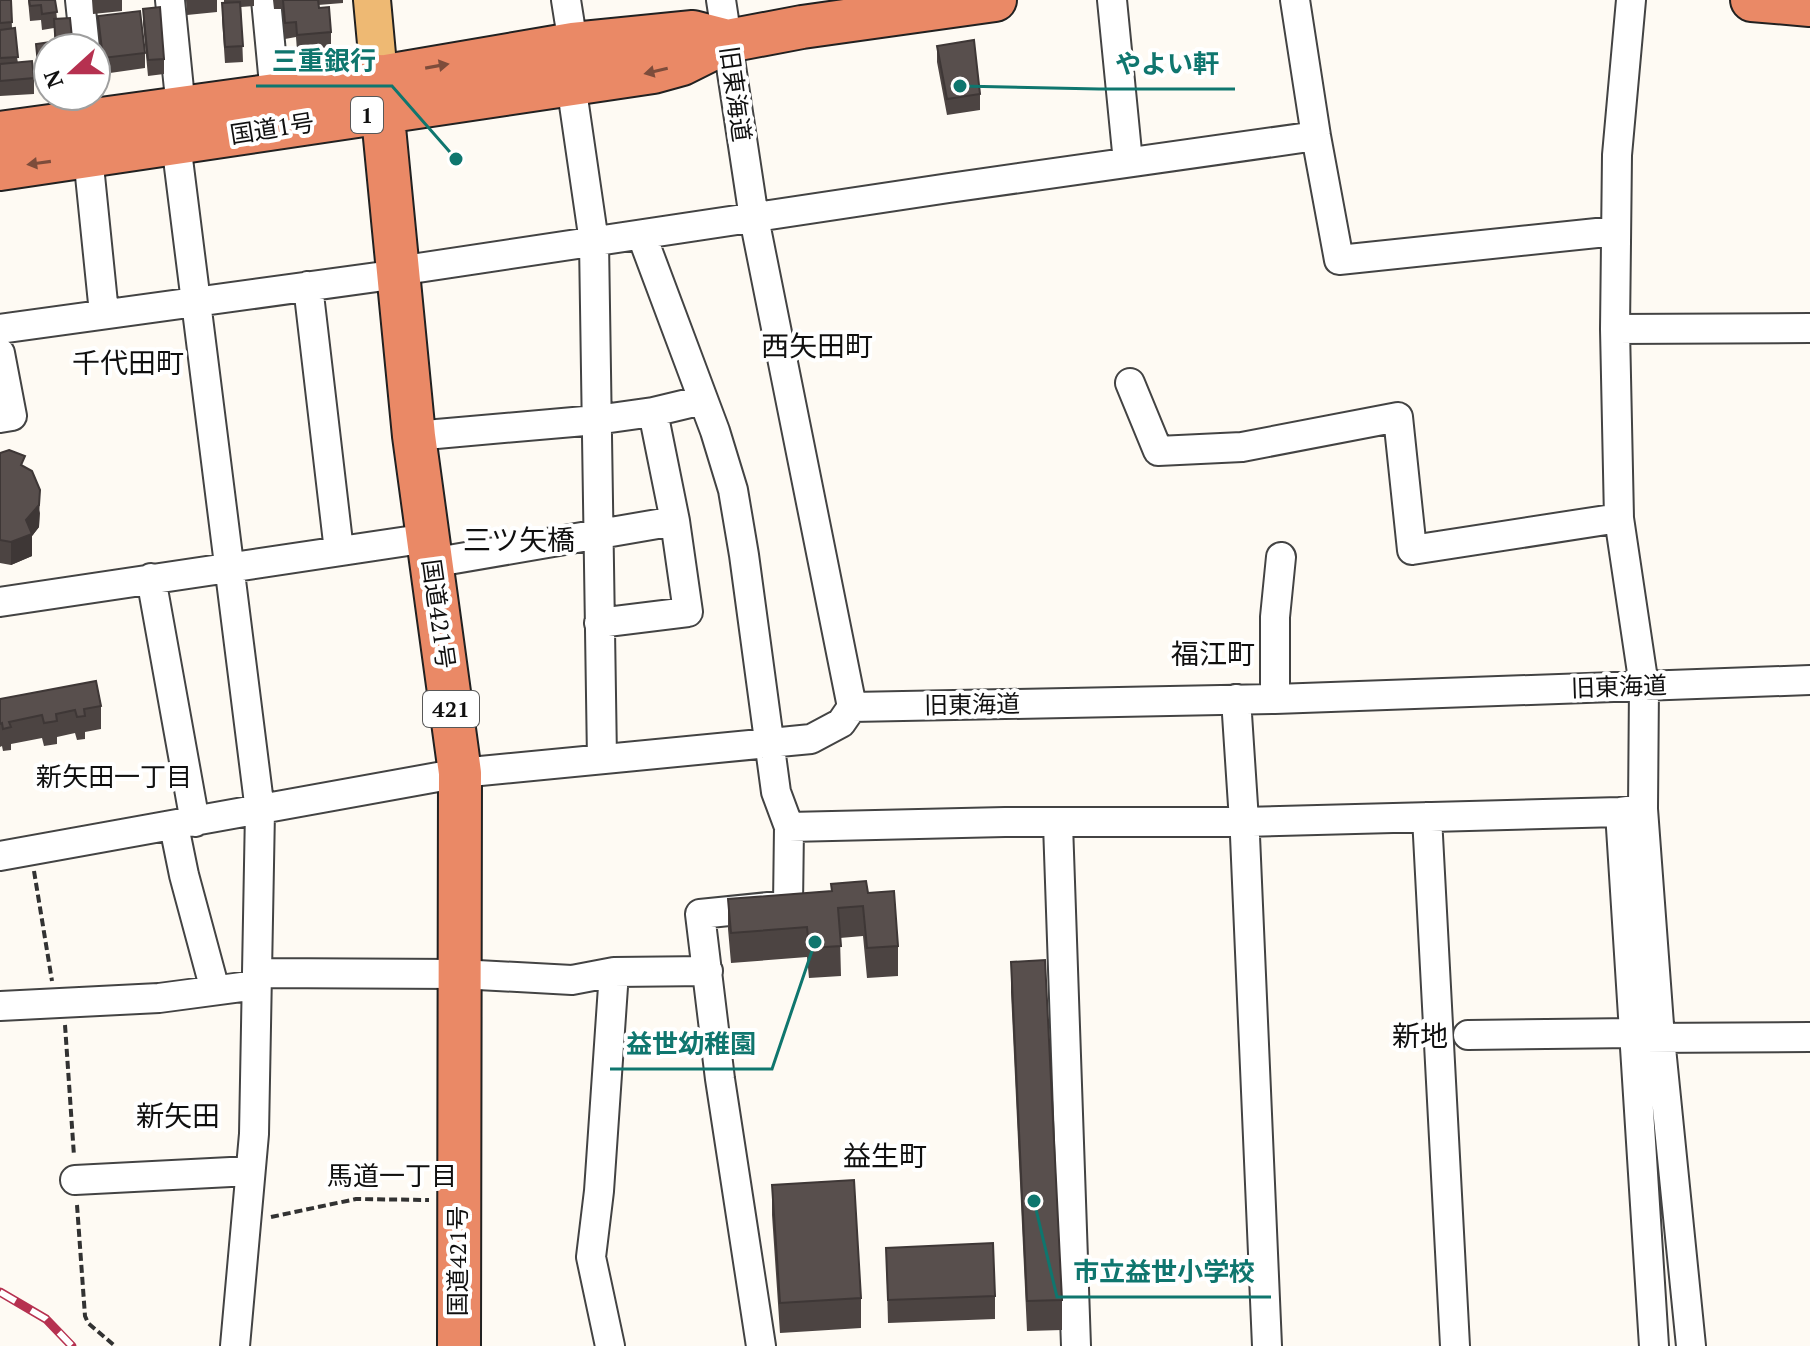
<svg xmlns="http://www.w3.org/2000/svg" width="1810" height="1346" viewBox="0 0 1810 1346" font-family="'PT Serif','Noto Sans JP',serif">
	<rect width="100%" height="100%" fill="#fefaf3"/>
	<g fill="none" stroke-linecap="round" stroke-linejoin="round">
		<g stroke="#434343" stroke-width="32">
			<path id="minor" d="M80 0 85 48
				M170 0 181 109
				M266 0 275 95
				M566 0 573 44
				M721 0 754 218 852 707
				M1112 0 1128 162
				M1295 0 1316 136 1339 260 1616 231
				M1631 0 1617 155 1615 329 1619 518 1644 686 1643 809 1660 1038 1691 1346
				M571 84 594 242 602 759
				M176 143 260 811 254 1134 235 1346
				M88 156 104 313
				M642 236 715 431 733 490 744 555 776 792 789 827 1005 822H1243L1620 812 1643 809
				M398 271 949 188 1316 136
				M308 286 339 551
				M0 329 399 274
				M1615 329 1810 328
				M0 353 12 416 0 418
				M1130 383 1158 451 1242 447 1398 417 1412 550 1619 518
				M653 412 703 400
				M414 436 596 420 653 412 675 521 688 612 599 623
				M431 563 675 521
				M151 578 195 822
				M0 602 428 538
				M1236 699 1245 836 1267 1346
				M1275 699V617L1281 557
				M852 707 1275 699 1810 680
				M1620 812 1654 1346
				M1427 817 1455 1346
				M1058 824 1076 1346
				M174 826 184 875 215 990
				M0 856 460 773 811 739 841 723 852 707
				M257 973 459 974 572 980 614 972 708 971
				M0 1006 159 998 257 985
				M1468 1035 1635 1033
				M1643 1038 1810 1037
				M75 1180 250 1171
				M610 1346 591 1257 599 1191 614 972
				M761 1346 720 1079 700 914 788 905 789 827"/>
		</g>
		<g stroke="#212121" stroke-width="40">
			<path id="major" d="M372 0 379 76"/>
		</g>
		<g stroke="#212121" stroke-width="46">
			<path id="highway" d="M1752 0 1810 5
				M379 76 414 436 460 773 459 1346
				M0 133 275 95 573 44 693 32 728 41
				M0 169 653 72 682 64 728 41 802 27 995 0"/>
		</g>
		<path stroke="#323232" stroke-width="4" stroke-dasharray="8 4" stroke-linecap="butt" d="M34 871 52 981
			M65 1025 74 1156
			M77 1205 85 1316 88 1323 115 1346
			M271 1217 356 1199 429 1200"/>
		<use href="#minor" stroke="#fff" stroke-width="28"/>
		<use href="#major" stroke="#eeb973" stroke-width="36"/>
		<use href="#highway" stroke="#ea8966" stroke-width="42"/>
		<g stroke="#b63150" stroke-width="9">
			<path id="rail" d="M0 1292 46 1319 72 1346"/>
		</g>
		<use href="#rail" stroke="#fff" stroke-width="6" stroke-dasharray="18" stroke-linecap="butt"/>
	</g>
	<path fill="#4c4442" d="M0 0H11L12 29 18 63 34 78V94L0 96Z
		M28 0H55L57 19 73 48H55L54 28 42 30 41 20 30 21Z
		M92 0H122V11L93 14Z
		M186 0H217V12L187 15Z
		M224 0H254V6L241 7 243 62 225 63 222 19V3H224Z
		M273 0H343V3L318 5 319 8 331 32V47L297 51 296 37 285 39 282 9H274Z
		M143 9 164 59V74L148 76 143 24Z
		M98 16 145 53V68L103 74 98 32Z
		M36 44 48 48V88L39 89Z
		M937 46 980 94V110L947 115 937 62Z
		M0 453 25 467 40 513 39 527 32 536V556L11 565 0 563Z
		M0 699 101 706V729L85 732V739L77 740 75 733 57 737V744L44 746 42 738 11 744V750L3 751 2 746 0 747Z
		M831 884 868 893 898 946V976L867 978 863 936 840 938 841 976 809 978 807 957 731 963 728 929V899L831 891Z
		M1011 962 1062 1300V1330L1027 1331 1011 992Z
		M772 1185 861 1298V1328L780 1333 772 1215Z
		M886 1248 995 1296V1319L888 1323Z"/>
	<path fill="#3e3736" d="M40 490 39 527 32 536V556L11 565V542L26 520Z"/>
	<path fill="#584f4d" stroke="#3e3736" stroke-width="2" d="M0 0H11L12 22 0 23Z
		M29 0H55L57 12 42 14 41 5 30 6Z
		M283 0H318L319 8 329 7 331 32 297 35 296 22 285 23Z
		M240 2 243 46 225 47 222 3Z
		M160 7 164 59 148 60 143 9Z
		M140 11 145 53 103 58 98 16Z
		M70 18 73 48H56L54 19Z
		M15 28 18 57 0 58V30Z
		M974 40 980 94 947 99 937 46Z
		M51 42V48H48V73L39 74 36 44Z
		M32 61 34 78 0 81V64Z
		M9 450 25 456 21 465 32 471 40 490 39 505 26 520 32 534 11 542 0 540V453Z
		M96 681 101 706 84 709 85 716 77 717 75 710 56 714 57 721 44 723 42 715 9 722 11 727 3 729 2 723 0 724V699Z
		M866 881 868 893 894 891 898 946 867 948 863 906 838 908 841 946 809 948 807 927 731 933 728 899 832 891 831 884Z
		M1045 960 1062 1300 1027 1301 1011 962Z
		M854 1180 861 1298 780 1303 772 1185Z
		M993 1243 995 1296 888 1300 886 1248Z"/>
	<defs><path id="oneway-solid" d="M-6-.8H1V-3.2L6.5 0L1 3.2V.8H-6Z" transform="scale(2)"/></defs>
	<g fill="#7d4c3b">
		<use href="#oneway-solid" transform="translate(437 66) rotate(-10)"/>
		<use href="#oneway-solid" transform="translate(656 71) rotate(167)"/>
		<use href="#oneway-solid" transform="translate(39 163) rotate(172)"/>
	</g>
	<g text-anchor="middle" stroke-width="8" stroke-linejoin="round" paint-order="stroke">
		<g fill="#fff" stroke="#585858" stroke-width="2">
			<rect x="351" y="97" width="32" height="36" rx="6"/>
			<rect x="423" y="691" width="56" height="36" rx="6"/>
		</g>
		<g font-size="22" font-weight="bold" fill="#101010">
			<text x="367" y="123">1</text>
			<text x="451" y="717">421</text>
		</g>
		<g font-size="24" fill="#101010" stroke="#fff">
			<text transform="translate(735 94) rotate(82)" y="8">旧東海道</text>
			<text transform="translate(272 129) rotate(-9)" y="8">国道1号</text>
			<text transform="translate(438 614) rotate(82)" y="8">国道421号</text>
			<text transform="translate(1619 687) rotate(-2)" y="8">旧東海道</text>
			<text transform="translate(972 705) rotate(-1)" y="8">旧東海道</text>
			<text transform="translate(458 1261) rotate(-90)" y="8">国道421号</text>
		</g>
		<g font-size="26" fill="#101010" stroke="#fff">
			<text x="114" y="786">新矢田一丁目</text>
			<text x="392" y="1185">馬道一丁目</text>
		</g>
		<g font-size="28" fill="#101010" stroke="#fff">
			<text x="817" y="356">西矢田町</text>
			<text x="128" y="373">千代田町</text>
			<text x="519" y="550">三ツ矢橋</text>
			<text x="1213" y="664">福江町</text>
			<text x="1420" y="1046">新地</text>
			<text x="178" y="1126">新矢田</text>
			<text x="885" y="1166">益生町</text>
		</g>
	</g>
	<path fill="none" stroke="#0f766e" stroke-width="3" d="M456 159L392 86H256M960 86L1099 89H1235M815 942L772 1069H610M1034 1201L1057 1297H1271"/>
	<g fill="#0f766e" stroke="#fff" stroke-width="3">
		<circle cx="456" cy="159" r="8"/>
		<circle cx="960" cy="86" r="8"/>
		<circle cx="815" cy="942" r="8"/>
		<circle cx="1034" cy="1201" r="8"/>
	</g>
	<g font-size="26" text-anchor="middle" font-weight="bold" fill="#0f766e" stroke="#fff" stroke-width="8" stroke-linejoin="round" paint-order="stroke">
		<text x="324" y="70">三重銀行</text>
		<text x="1167" y="73">やよい軒</text>
		<text x="691" y="1053">益世幼稚園</text>
		<text x="1164" y="1281">市立益世小学校</text>
	</g>
	<g transform="translate(72 72) rotate(249)"><circle r="38" fill="#ffffff" stroke="#9f9f9f" stroke-width="2"/>
	<path d="M0-6L14 30L0 20L-14 30Z" fill="#b63150"/>
	<text y="-12" font-size="22" font-weight="bold" text-anchor="middle" fill="#101010">N</text>
	</g>
</svg>
